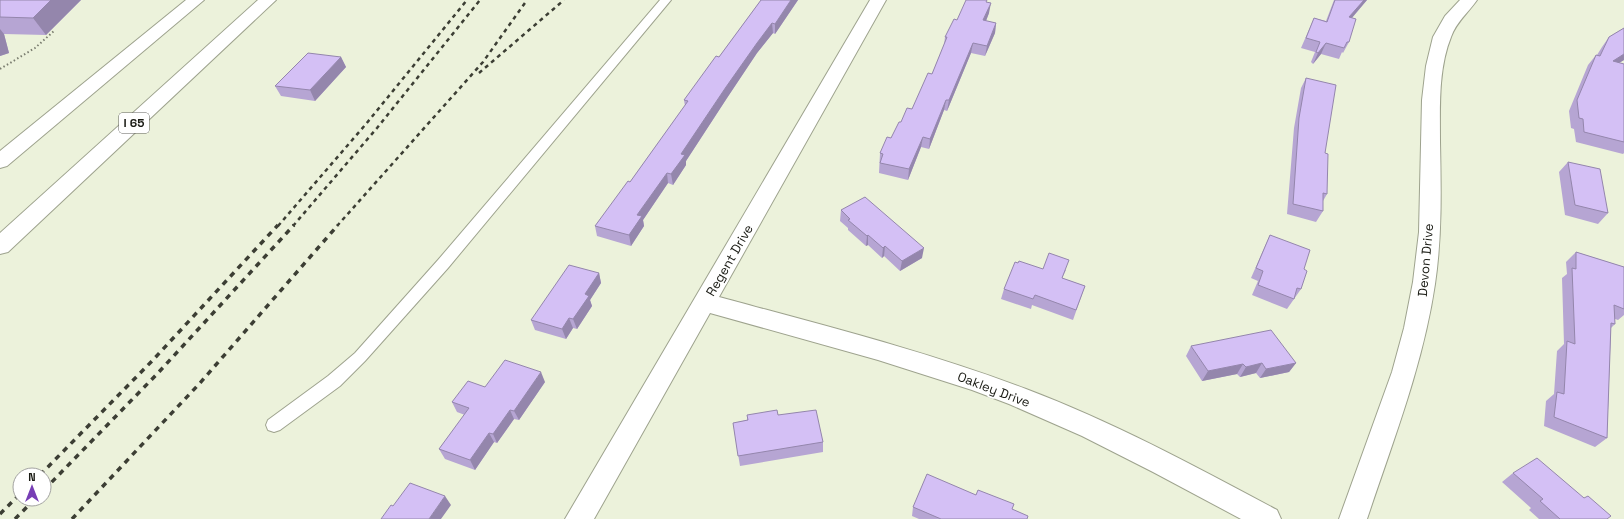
<svg xmlns="http://www.w3.org/2000/svg" width="1624" height="519" viewBox="0 0 1624 519" font-family="'Space Grotesk',sans-serif">
	<rect width="100%" height="100%" fill="#ecf2db"/>
	<g fill="none" stroke-linecap="round" stroke-linejoin="round">
		<g stroke="#9ea38e" stroke-width="2">
			<path id="lane" d="M660 0H671L448 268 365 361 340 386 280 430 274 432 268 430 266 425 268 420 328 376 355 353 438 260Z"/>
		</g>
		<g stroke="#9ea38e" stroke-width="2">
			<path id="street" d="M870 0H886L719 297C822 325 926 351 1026 389 1113 422 1195 466 1277 510L1281 519H1241L1153 472 1082 436 1009 404 972 390 878 360 710 313 594 519H565Z
				M1460 0H1477C1468 13 1456 22 1451 37 1438 69 1440 108 1440 142 1441 189 1442 237 1435 284 1423 365 1393 441 1367 519H1339L1392 372 1404 328 1413 282 1419 232 1422 100 1426 66 1433 37 1445 16Z"/>
		</g>
		<g stroke="#9ea38e" stroke-width="2">
			<path id="highway" d="M186 0H204L7 166 0 168V151Z
				M258 0H276L8 252 0 254V233Z"/>
		</g>
		<path stroke="#7a7d6f" stroke-width="2" stroke-dasharray="1.5 2.5" stroke-linecap="butt" d="M0 69 35 48 54 31"/>
		<use href="#lane" fill="#fff" fill-rule="evenodd"/>
		<use href="#street" fill="#fff" fill-rule="evenodd"/>
		<use href="#highway" fill="#fff" fill-rule="evenodd"/>
		<path stroke="#3c3e34" stroke-width="2.5" stroke-dasharray="4 4" stroke-linecap="butt" d="M479 73 564 0
			M278 226 366 124 467 0
			M293 226 377 128 480 0
			M337 226 483 62 527 0"/>
		<path stroke="#3c3e34" stroke-width="3.5" stroke-dasharray="5.5 5.5" stroke-linecap="butt" d="M40 475 152 361 278 225
			M44 490 158 373 294 225
			M0 514 20 494
			M15 519 35 499
			M72 519 200 383 338 225"/>
	</g>
	<path fill="#b6a5d3" d="M0 0H81L46 35 4 34 9 53 0 56Z
		M761 0H798L775 34 773 33 757 53 727 98 686 161V165L673 185 668 183 643 220 644 226 631 246 597 236 595 226 630 182 685 106 684 100 719 57Z
		M1334 0H1367L1352 18 1349 42 1343 53 1342 52 1339 59 1321 54 1313 64 1311 62 1315 52 1301 48 1314 18 1326 21Z
		M988 3 989 13 986 21 996 23 995 33 985 56 971 53 947 111 944 110 929 149 921 147 908 180 879 173 880 153 891 138 901 122 912 109 932 74 944 45 945 37 957 20Z
		M1624 28V60L1619 63 1624 64V153L1623 154 1576 142 1574 129 1571 128 1569 111 1588 65 1596 55H1597L1602 47 1609 37Z
		M341 57 346 67 315 101 281 96 275 86Z
		M1306 78 1325 153 1327 194 1323 201V211L1316 222 1287 214 1294 128 1301 88Z
		M1568 162 1608 213 1598 224 1565 215 1559 172Z
		M841 210 922 258 900 271 884 256 882 258 868 245 866 246 848 230V228L840 221Z
		M1270 235 1304 269 1301 289 1287 309 1252 295 1258 281 1251 278 1265 246Z
		M1576 252 1624 267V315L1618 320 1615 319V324L1611 328 1607 438 1595 447 1544 426 1546 401 1554 394 1557 351 1564 344 1562 278 1567 274 1566 262Z
		M1043 269 1066 270 1062 278 1085 286 1073 320 1032 305 1031 309 1001 299 1004 289Z
		M599 273 601 283 590 300 592 306 577 329 573 328 566 339 535 330 531 320Z
		M1191 346 1296 363 1289 372 1260 378 1256 373 1240 377 1237 374 1202 381 1186 356Z
		M545 382 519 420 514 419 497 443 494 442 475 470 445 459 439 449 465 415 457 412 452 402 485 387Z
		M747 415 823 442V452L740 466 733 423 747 420Z
		M1513 473 1607 519H1539L1529 510 1531 508 1502 482Z
		M913 507 1012 509 1027 519H919L912 516Z"/>
	<path fill="#9486ac" d="M51 0H81L46 35 33 18Z
		M791 0H798L775 34V24Z
		M1364 0H1367L1344 27 1349 17Z
		M991 3 989 13 982 31 983 20Z
		M772 23 773 33 757 53 727 98 686 161V165L673 185 671 174 681 154 726 87 757 43Z
		M996 23 995 33 985 56 987 46Z
		M0 29 4 34 9 53 0 56Z
		M973 43 971 53 947 111 949 100Z
		M1326 43 1321 54 1313 64 1318 53Z
		M1624 54V60L1605 71 1613 61Z
		M341 57 346 67 315 101 310 90Z
		M946 100 944 110 929 149 930 139Z
		M923 137 921 147 908 180 909 169Z
		M667 173 668 183 643 220 644 226 631 246 629 235 637 215Z
		M868 235V245L866 246 867 236Z
		M885 246 884 256 882 258 883 248Z
		M924 248 922 258 900 271 902 261Z
		M599 273 601 283 590 300 592 306 577 329 573 319 585 294Z
		M569 318 573 328 566 339 562 329Z
		M1262 363 1256 373 1240 377 1246 367Z
		M1296 363 1289 372 1260 378 1266 369Z
		M1243 364 1237 374 1202 381 1208 371Z
		M541 372 545 382 519 420 514 411Z
		M510 410 514 419 497 443 493 434Z
		M489 433 494 442 475 470 470 460Z
		M445 496 451 505 441 519H429Z"/>
	<path fill="#d4c0f5" stroke="#9486ac" d="M0 0H51L33 18 0 17Z
		M761 0H791L775 24 772 23 757 43 726 87 681 154 685 155 671 174 667 173 637 215 642 216 629 235 595 226 628 181 630 182 688 101 684 100 716 56 719 57Z
		M966 0H987L986 2 991 3 983 20 996 23 987 46 973 43 949 100H946L930 139 923 137 909 169 880 163 883 154 880 153 887 137 891 138 899 122H901L907 108 912 109 928 73 932 74 947 37H945L954 19 957 20Z
		M1335 0H1364L1349 17 1356 19 1349 42H1347L1344 48 1326 43 1318 53 1316 52 1320 42 1306 38 1314 18 1327 22Z
		M1624 28V54L1613 61 1624 64V142L1584 132 1583 119 1579 118 1577 100 1596 55 1600 56 1609 37Z
		M308 53 341 57 310 90 275 86Z
		M1306 78 1336 85 1325 153 1328 154 1327 194 1323 193V211L1293 204 1299 118Z
		M1568 162 1600 169 1608 213 1575 205Z
		M865 197 924 248 902 261 885 246 883 248 868 235 867 236 848 220 850 219 841 210Z
		M1270 235 1310 250 1304 269 1307 271 1301 289 1297 288 1294 299 1258 285 1263 271 1256 268Z
		M1576 252 1624 267V309L1614 305 1615 324 1611 323 1607 438 1554 417 1557 392 1564 394 1567 341 1575 344 1572 268 1576 269Z
		M1049 253 1069 260 1062 278 1085 286 1076 310 1035 295 1033 299 1004 289 1015 262 1018 263 1019 261 1043 269Z
		M569 265 599 273 585 294 589 296 573 319 569 318 562 329 531 320Z
		M1271 330 1296 363 1266 369 1262 363 1246 367 1243 364 1208 371 1191 346Z
		M505 360 541 372 514 411 510 410 493 434 489 433 470 460 439 449 469 408 452 402 468 381 485 387Z
		M777 410 778 415 816 410 823 442 738 456 733 423 748 420 747 415Z
		M1537 458 1584 498 1588 496 1611 516 1607 519H1560L1540 501 1543 499 1513 473Z
		M927 474 976 495 978 490 1014 504 1012 509 1028 516 1027 519H941L913 507Z
		M410 483 445 496 429 519H381L391 505 393 506Z"/>
	<g text-anchor="middle" stroke-width="4" stroke-linejoin="round" paint-order="stroke">
		<rect fill="#fff" stroke="#5e5f5a" stroke-width="1" x="119" y="113" width="30" height="20" rx="3"/>
		<g font-size="12" font-weight="bold" fill="#191a13">
			<text x="134" y="127">I 65</text>
		</g>
		<g font-size="13" fill="#191a13" stroke="#fff">
			<text transform="translate(729 260) rotate(-60)" y="5">Regent Drive</text>
			<text transform="translate(1425 260) rotate(-85)" y="5">Devon Drive</text>
			<text transform="translate(994 389) rotate(21)" y="5">Oakley Drive</text>
		</g>
	</g>
	<g transform="translate(32 487)"><circle r="19" fill="#ffffff" stroke="#a3a3a1"/>
	<path d="M0-3L7 15L0 10L-7 15Z" fill="#773eb5"/>
	<text y="-6" font-size="11" font-weight="bold" text-anchor="middle" fill="#191a13">N</text>
	</g>
</svg>
